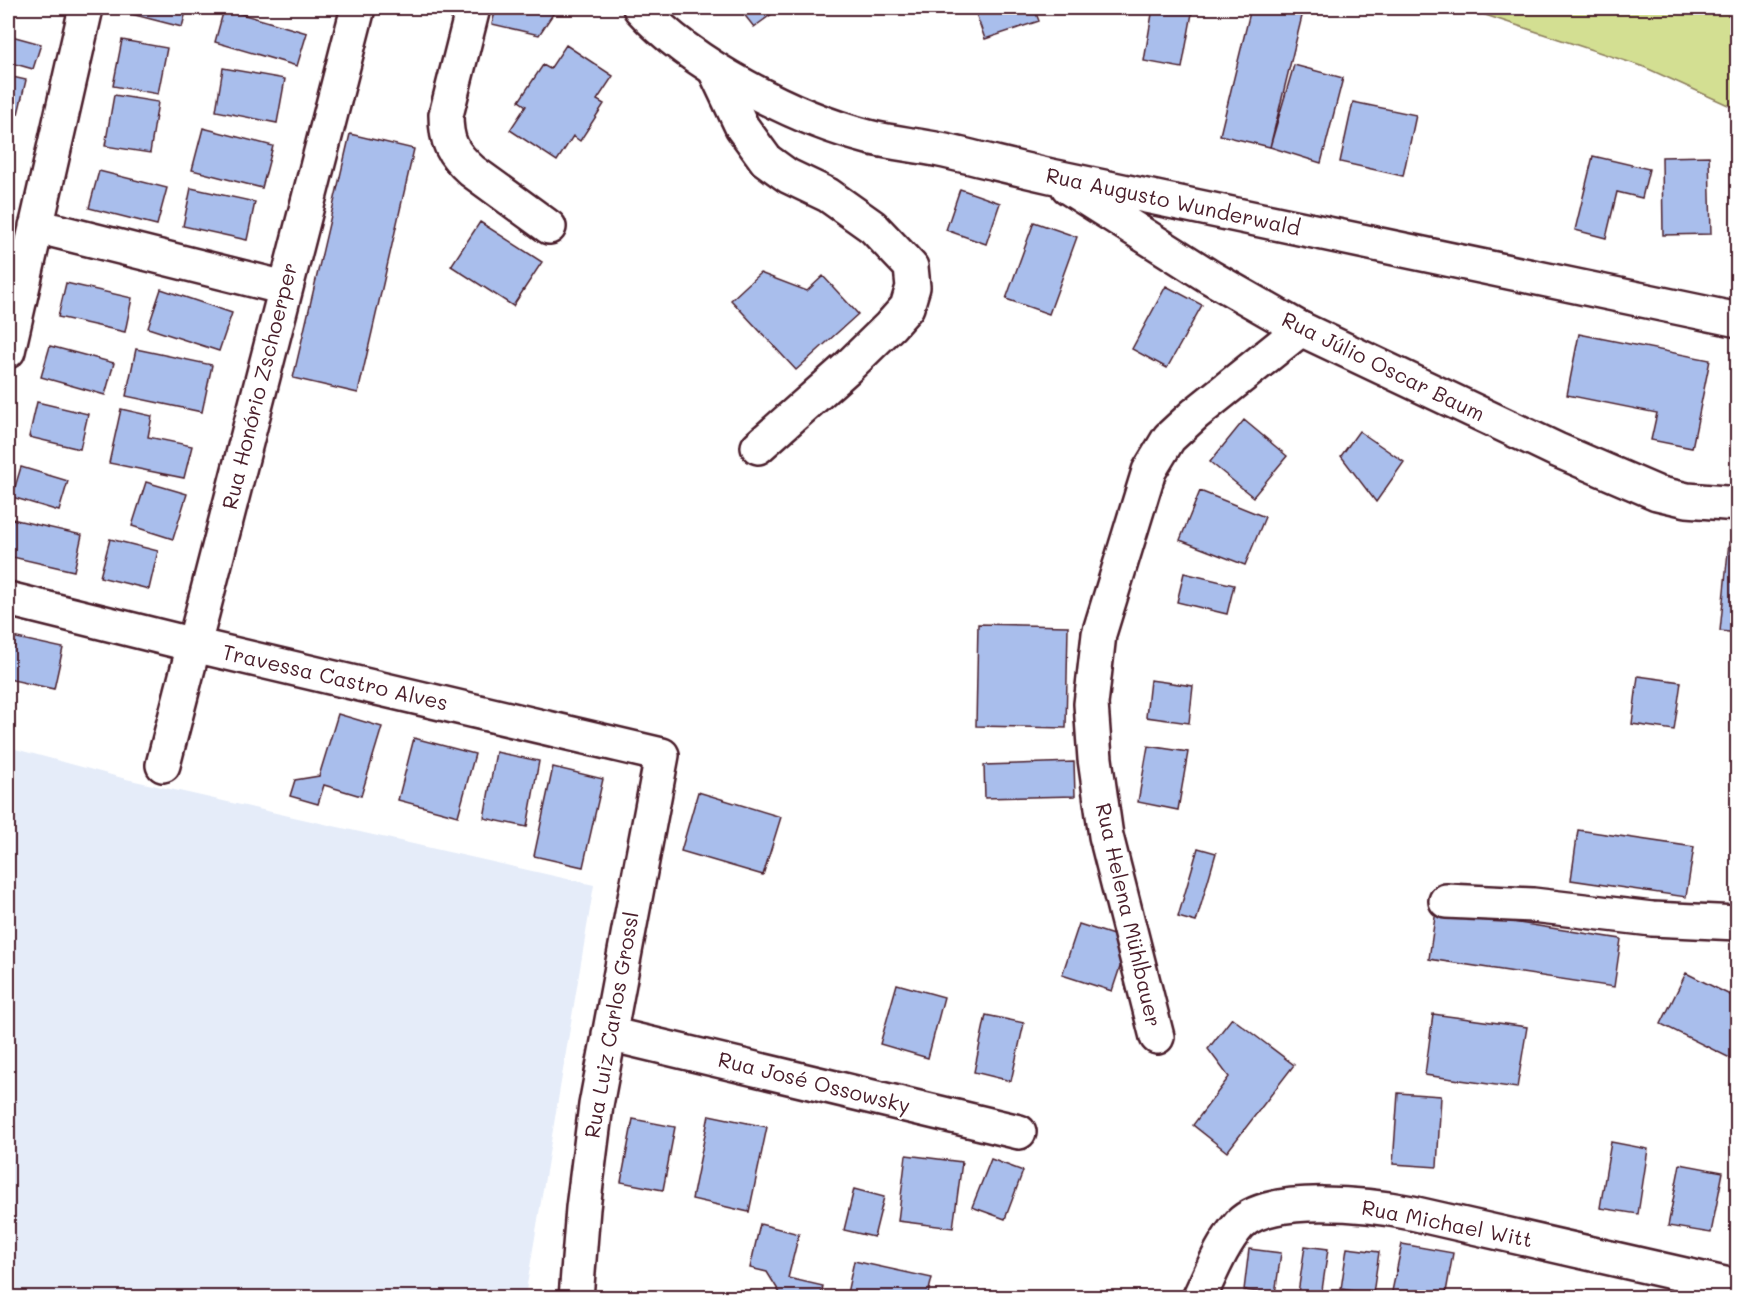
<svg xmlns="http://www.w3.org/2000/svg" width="1745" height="1305" viewBox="0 0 1745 1305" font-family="Mali,sans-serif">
	<rect width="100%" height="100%" fill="#fff"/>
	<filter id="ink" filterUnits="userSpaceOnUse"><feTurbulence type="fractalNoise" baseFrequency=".0167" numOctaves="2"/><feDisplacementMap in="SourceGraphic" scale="12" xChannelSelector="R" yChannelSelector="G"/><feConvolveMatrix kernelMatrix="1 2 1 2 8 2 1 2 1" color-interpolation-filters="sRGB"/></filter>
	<g filter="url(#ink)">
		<path fill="#e5ecf9" d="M8 747 126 779 594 885 525 1297H8Z"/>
		<path fill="#d3df92" stroke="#8e7f5e" stroke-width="1.5" d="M1464 8H1737V109L1644 67Z"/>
		<path fill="#a9beec" stroke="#4a1f2b" stroke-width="1.5" d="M133 8H187L182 27 131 14Z
			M496 8H557L539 35 492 24Z
			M739 8H780L754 27Z
			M974 8H1034L1039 21 985 39Z
			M1153 8H1193L1182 68 1144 61Z
			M1251 8H1304L1270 147 1220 135Z
			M224 9 307 33 297 66 215 42Z
			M8 35 41 44 33 69 8 62Z
			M122 40 167 48 158 94 113 86Z
			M566 45 613 76 597 100 604 104 580 141 573 136 557 161 510 130 526 106 519 101 543 65 550 69Z
			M1294 65 1343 78 1321 163 1270 147Z
			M223 68 285 79 277 123 216 111Z
			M8 76 26 80 18 114 8 112Z
			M114 95 158 102 150 153 105 146Z
			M1353 102 1416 115 1403 176 1340 162Z
			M203 128 273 146 262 188 192 170Z
			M350 134 414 149 358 393 293 378Z
			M8 141 15 142 8 168Z
			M1593 156 1649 169 1642 198 1617 192 1606 238 1575 230Z
			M1709 156 1711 234 1663 235 1662 157Z
			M99 171 167 188 157 225 89 208Z
			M191 188 255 202 247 240 183 226Z
			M960 189 1000 203 986 244 946 230Z
			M480 222 542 262 513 306 451 266Z
			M1034 222 1077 237 1049 314 1006 299Z
			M760 273 807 291 823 276 858 314 796 370 731 300Z
			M66 283 132 298 125 332 58 317Z
			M1166 286 1202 305 1167 368 1132 349Z
			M161 289 232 313 219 351 148 328Z
			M1579 334 1710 360 1692 448 1651 440 1657 413 1567 395Z
			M50 346 114 363 105 395 41 377Z
			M136 349 212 365 202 412 126 396Z
			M37 402 88 414 80 449 29 437Z
			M121 409 152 416 148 437 192 446 184 478 109 463Z
			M1244 420 1287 456 1253 497 1210 462Z
			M1359 431 1404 462 1376 502 1341 456Z
			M21 467 68 481 59 511 12 497Z
			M146 482 187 494 173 539 132 526Z
			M1200 491 1265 517 1245 565 1180 540Z
			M12 519 82 535 74 571 8 556V540Z
			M110 539 158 551 149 589 100 577Z
			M1729 542 1738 543V633L1720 631Z
			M1184 573 1234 585 1227 614 1177 602Z
			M978 624 1068 626 1066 728 976 726Z
			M8 636 63 648 54 689 8 679Z
			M1638 676 1681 682 1674 730 1632 724Z
			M1150 680 1193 686 1189 723 1146 717Z
			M338 714 382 727 361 796 324 785 318 804 290 796 295 780 319 776Z
			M414 738 475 754 458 816 398 800Z
			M1148 746 1188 752 1178 810 1138 802Z
			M496 752 539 761 527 827 484 818Z
			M1074 762 1075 796 985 798 984 765Z
			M553 767 603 779 583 867 534 856Z
			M698 792 781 817 763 875 681 851Z
			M1578 830 1694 847 1686 897 1571 880Z
			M1198 848 1216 853 1196 922 1178 917Z
			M1436 910 1621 939 1614 987 1429 959Z
			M1079 924 1129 940 1112 991 1062 975Z
			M1686 973 1738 999V1053L1734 1060 1661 1024Z
			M897 984 944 997 928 1058 880 1044Z
			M1433 1014 1527 1027 1517 1088 1425 1075Z
			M986 1015 1024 1023 1011 1081 974 1072Z
			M1232 1018 1294 1065 1227 1152 1193 1125 1229 1077 1208 1049Z
			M1398 1093 1441 1096 1437 1167 1393 1164Z
			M709 1115 767 1127 749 1212 692 1199Z
			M633 1119 675 1127 663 1190 621 1182Z
			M1611 1142 1648 1149 1638 1214 1600 1208Z
			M906 1155 962 1162 953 1228 898 1221Z
			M991 1159 1023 1171 1005 1219 972 1207Z
			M1680 1164 1723 1172 1711 1233 1668 1226Z
			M854 1189 884 1197 874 1237 844 1230Z
			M760 1224 799 1234 788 1278 823 1286 820 1298H783L767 1272 750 1268Z
			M1402 1244 1453 1253 1445 1298 1391 1296Z
			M1305 1246 1328 1249 1321 1297 1298 1293Z
			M1347 1248 1379 1252 1373 1294 1341 1289Z
			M1249 1249 1281 1253 1275 1294 1244 1290Z
			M854 1261 932 1278 927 1298H846Z"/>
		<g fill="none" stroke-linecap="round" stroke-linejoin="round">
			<g stroke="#4a1f2b" stroke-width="38">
				<path id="street" d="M473 8 446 115C446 142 452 153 472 171L549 227
					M715 70 742 127 766 160 788 176 828 195 873 227 911 267 913 287 907 307 890 326 847 368 758 447
					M36 226 285 288
					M8 351 86 8
					M8 599 194 645 662 755 596 1105 583 1208 576 1298
					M163 765 358 8
					M1446 901 1533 905 1652 919 1738 923
					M609 1034 1019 1132
					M1157 1037 1106 836 1095 759 1091 704 1099 634 1149 471 1169 438 1195 414 1301 329
					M1199 1298C1211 1273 1222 1244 1240 1224 1270 1193 1373 1205 1412 1213L1738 1287"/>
			</g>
			<g stroke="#4a1f2b" stroke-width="38">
				<path id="secondary" d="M640 8C691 65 794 118 868 137 892 143 916 145 940 150 977 158 1014 168 1051 176L1738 320
					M1068 187 1210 277 1301 329 1557 450 1657 493 1687 500 1738 504"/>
			</g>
			<use href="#street" stroke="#fff" stroke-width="33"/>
			<use href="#secondary" stroke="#fff" stroke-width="33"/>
		</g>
	</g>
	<g text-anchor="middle" stroke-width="4.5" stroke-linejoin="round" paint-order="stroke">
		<g font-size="21" fill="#4a1f2b" stroke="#fff">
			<text transform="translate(1173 202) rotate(12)" y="7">Rua Augusto Wunderwald</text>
			<text transform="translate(1383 367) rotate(26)" y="7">Rua Júlio Oscar Baum</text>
			<text transform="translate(260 386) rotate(-76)" y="7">Rua Honório Zschoerper</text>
			<text transform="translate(335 678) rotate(13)" y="7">Travessa Castro Alves</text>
			<text transform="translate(1128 915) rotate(77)" y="7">Rua Helena Mühlbauer</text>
			<text transform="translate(612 1025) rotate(-80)" y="7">Rua Luiz Carlos Grossl</text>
			<text transform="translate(814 1083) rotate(14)" y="7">Rua José Ossowsky</text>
			<text transform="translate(1447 1224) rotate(11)" y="7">Rua Michael Witt</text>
		</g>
	</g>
	<rect width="1745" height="1305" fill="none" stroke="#fff" stroke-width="30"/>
	<rect x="15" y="15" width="1715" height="1275" fill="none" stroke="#4a1f2b" stroke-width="2" filter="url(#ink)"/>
</svg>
